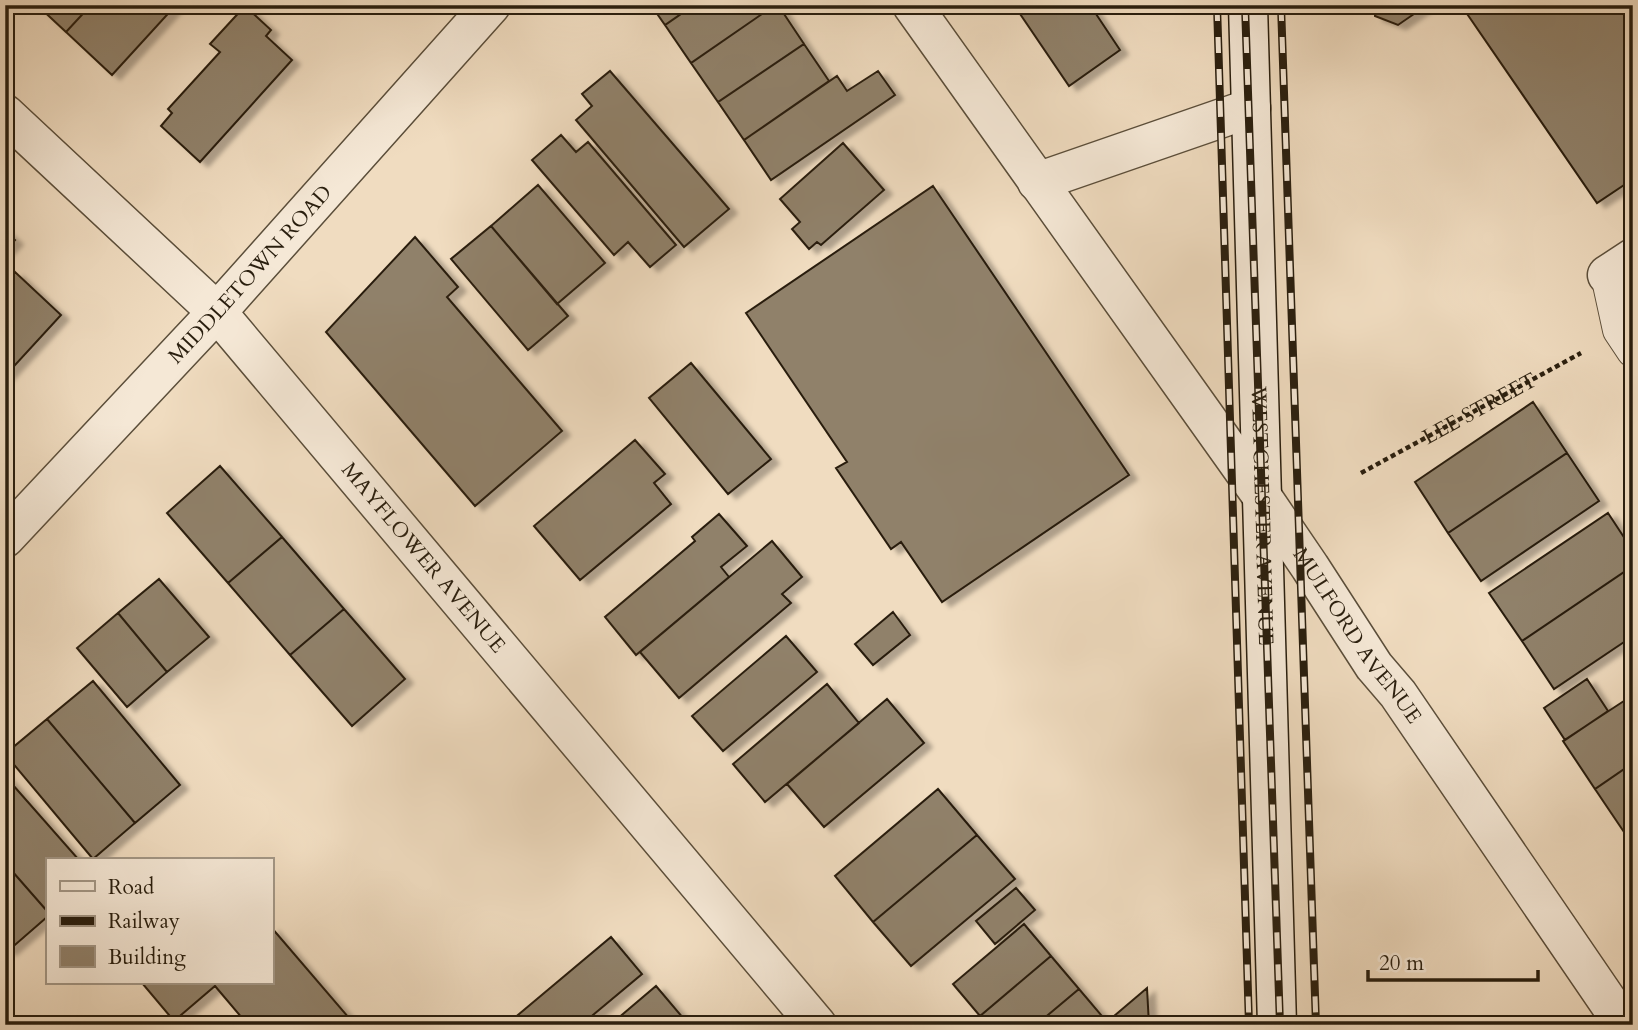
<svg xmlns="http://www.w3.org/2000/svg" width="1638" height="1030" viewBox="0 0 1638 1030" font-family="Cardo,serif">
	<defs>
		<filter id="shadow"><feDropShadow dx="8" dy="4.5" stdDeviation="2" flood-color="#0004"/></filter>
	</defs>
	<rect width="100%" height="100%" fill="#f0dcc0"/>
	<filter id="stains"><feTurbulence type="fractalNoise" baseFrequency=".00286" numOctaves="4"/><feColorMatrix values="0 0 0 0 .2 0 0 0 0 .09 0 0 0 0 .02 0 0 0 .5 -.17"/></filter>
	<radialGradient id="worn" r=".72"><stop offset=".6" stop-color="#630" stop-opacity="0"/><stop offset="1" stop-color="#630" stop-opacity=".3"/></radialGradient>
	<path fill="#90816b" stroke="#291e0e" stroke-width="2" filter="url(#shadow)" d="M37 5H91L66 32Z
		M91 5H176L112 75 66 32Z
		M651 5H694L665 25Z
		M694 5H775L691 63 665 25Z
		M775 5H778L804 44 718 102 691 63Z
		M1014 5H1090L1120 50 1069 86Z
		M1375 5H1427L1398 25 1375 16Z
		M1461 5H1617L1633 28V179L1597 203Z
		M245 6 271 30 266 36 292 60 200 162 161 126 172 113 168 109 220 52 210 44Z
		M804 44 829 81 744 140 718 102Z
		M610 71 729 209 684 247 576 120 592 106 582 94Z
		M878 71 895 95 771 180 744 140 837 76 847 91Z
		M561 135 576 152 588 142 676 245 650 267 628 242 614 255 532 160Z
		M843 143 884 190 821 245 817 242 809 249 792 229 800 222 780 199Z
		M538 185 605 263 557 304 491 226Z
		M933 186 1129 475 942 602 901 542 891 549 836 468 847 462 746 313Z
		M491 226 568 316 528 350 451 259Z
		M5 231 15 240 5 251Z
		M415 237 458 287 447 297 562 431 475 506 326 332Z
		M15 272 61 315 5 376V282Z
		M691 363 771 459 728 494 649 398Z
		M1533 402 1567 453 1448 533 1415 482Z
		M635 440 665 474 654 483 671 504 580 580 534 526Z
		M1567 453 1599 501 1481 581 1448 533Z
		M220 466 282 537 228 583 167 513Z
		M1608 513 1633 551V566L1522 641 1489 593Z
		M719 514 747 546 721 567 729 577 636 655 605 617 695 541 692 537Z
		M282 537 344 609 290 655 228 583Z
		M772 541 802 577 782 594 791 603 679 698 640 652Z
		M1633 566V636L1554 689 1522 641Z
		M159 579 209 637 167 672 118 613Z
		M344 609 405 679 352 726 290 655Z
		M893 612 910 635 873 665 855 644Z
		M118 613 167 672 127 707 77 648Z
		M786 636 817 672 723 751 692 716Z
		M1587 679 1608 711 1565 740 1544 708Z
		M93 681 180 785 135 823 47 719Z
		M827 684 859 723 765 802 733 764Z
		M1633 695V763L1595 789 1563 741Z
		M887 699 924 743 824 827 787 784Z
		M47 719 135 823 93 859 5 754Z
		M1633 763V835L1628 838 1595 789Z
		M5 776 79 860H47V911L5 863Z
		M938 789 977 835 873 922 835 876Z
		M977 835 1015 879 911 966 873 922Z
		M5 863 47 911V917L8 951 5 948Z
		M1016 888 1035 910 995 944 976 921Z
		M1024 924 1051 956 980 1016 953 984Z
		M271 927 355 1025H248L215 986 174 1021 142 983H271Z
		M611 937 642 974 581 1025H506Z
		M1051 956 1079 989 1036 1025H988L980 1016Z
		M656 986 689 1025H610Z
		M1147 988 1149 1025H1103L1107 1022Z
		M1079 989 1107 1022 1103 1025H1036Z"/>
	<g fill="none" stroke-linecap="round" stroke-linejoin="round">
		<g stroke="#5b4e3a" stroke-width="34">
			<path id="service" d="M1607 275 1619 330 1633 351"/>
		</g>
		<g stroke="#5b4e3a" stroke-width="41">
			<g id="minor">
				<path id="s2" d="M912 5 1261 495 1310 567 1374 666 1398 694 1624 1025"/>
				<path id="s3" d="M5 114 217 312 817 1025"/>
				<path d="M1037 182 1251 108"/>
				<path d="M1607 275 1633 258"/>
			</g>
		</g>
		<g stroke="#5b4e3a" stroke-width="41">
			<g id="tertiary">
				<path id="s4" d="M5 538 217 312 491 5"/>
			</g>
		</g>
		<g stroke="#291e0e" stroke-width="41">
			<g id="secondary">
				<path id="s5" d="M1248 5 1277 1025"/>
			</g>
		</g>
		<g stroke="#291e0e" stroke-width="4.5" stroke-dasharray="5 3.5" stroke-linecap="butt">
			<path d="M1630 23 1633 21"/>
			<path id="s1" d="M1361 473 1581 353"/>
		</g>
		<use href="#service" stroke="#f5e8d6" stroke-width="32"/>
		<use href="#minor" stroke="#f5e8d6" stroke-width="38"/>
		<use href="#tertiary" stroke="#f5e8d6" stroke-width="38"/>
		<use href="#secondary" stroke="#f5e8d6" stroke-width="38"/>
		<g stroke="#291e0e" stroke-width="8">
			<path id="rail" d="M1217 5 1249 1025
				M1245 5 1280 1025
				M1281 5 1316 1025"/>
		</g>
		<use href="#rail" stroke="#f5e8d6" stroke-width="5" stroke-dasharray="16" stroke-linecap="butt"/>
	</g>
	<g text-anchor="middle" stroke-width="5" stroke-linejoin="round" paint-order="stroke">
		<g font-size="21" fill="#291e0e" stroke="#f5e8d6">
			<text dy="7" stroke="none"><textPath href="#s4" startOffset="360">MIDDLETOWN ROAD</textPath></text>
			<text dy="7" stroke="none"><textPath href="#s1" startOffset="135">LEE STREET</textPath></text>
			<text dy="7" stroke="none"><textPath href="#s5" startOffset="511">WESTCHESTER AVENUE</textPath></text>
			<text dy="7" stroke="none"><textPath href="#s3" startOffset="611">MAYFLOWER AVENUE</textPath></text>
			<text dy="7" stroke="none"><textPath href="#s2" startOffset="772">MULFORD AVENUE</textPath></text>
		</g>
	</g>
	<rect width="1638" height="1030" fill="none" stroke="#f0dcc0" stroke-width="28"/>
	<rect x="7" y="7" width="1624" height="1016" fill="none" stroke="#291e0e" stroke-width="3.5"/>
	<rect x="14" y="14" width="1610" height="1002" fill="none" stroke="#291e0e" stroke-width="2"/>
	<rect x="46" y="858" width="228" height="126" fill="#f5e8d6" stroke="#a39786" stroke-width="2"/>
	<rect x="60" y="881" width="35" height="10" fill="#f5e8d6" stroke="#a39786" stroke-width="2"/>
	<text x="108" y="894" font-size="21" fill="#291e0e">Road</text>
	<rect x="60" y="916" width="35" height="10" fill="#291e0e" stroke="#a39786" stroke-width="2"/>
	<text x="108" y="928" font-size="21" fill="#291e0e">Railway</text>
	<rect x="60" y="946" width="35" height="21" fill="#90816b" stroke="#a39786" stroke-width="2"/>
	<text x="108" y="964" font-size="21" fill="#291e0e">Building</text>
	<path d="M1368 970v10h170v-10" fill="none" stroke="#291e0e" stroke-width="3.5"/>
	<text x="1379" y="970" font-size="21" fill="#291e0e" stroke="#f5e8d6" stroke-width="5" paint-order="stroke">20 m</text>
	<rect width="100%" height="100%" filter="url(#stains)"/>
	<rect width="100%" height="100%" fill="url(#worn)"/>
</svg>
